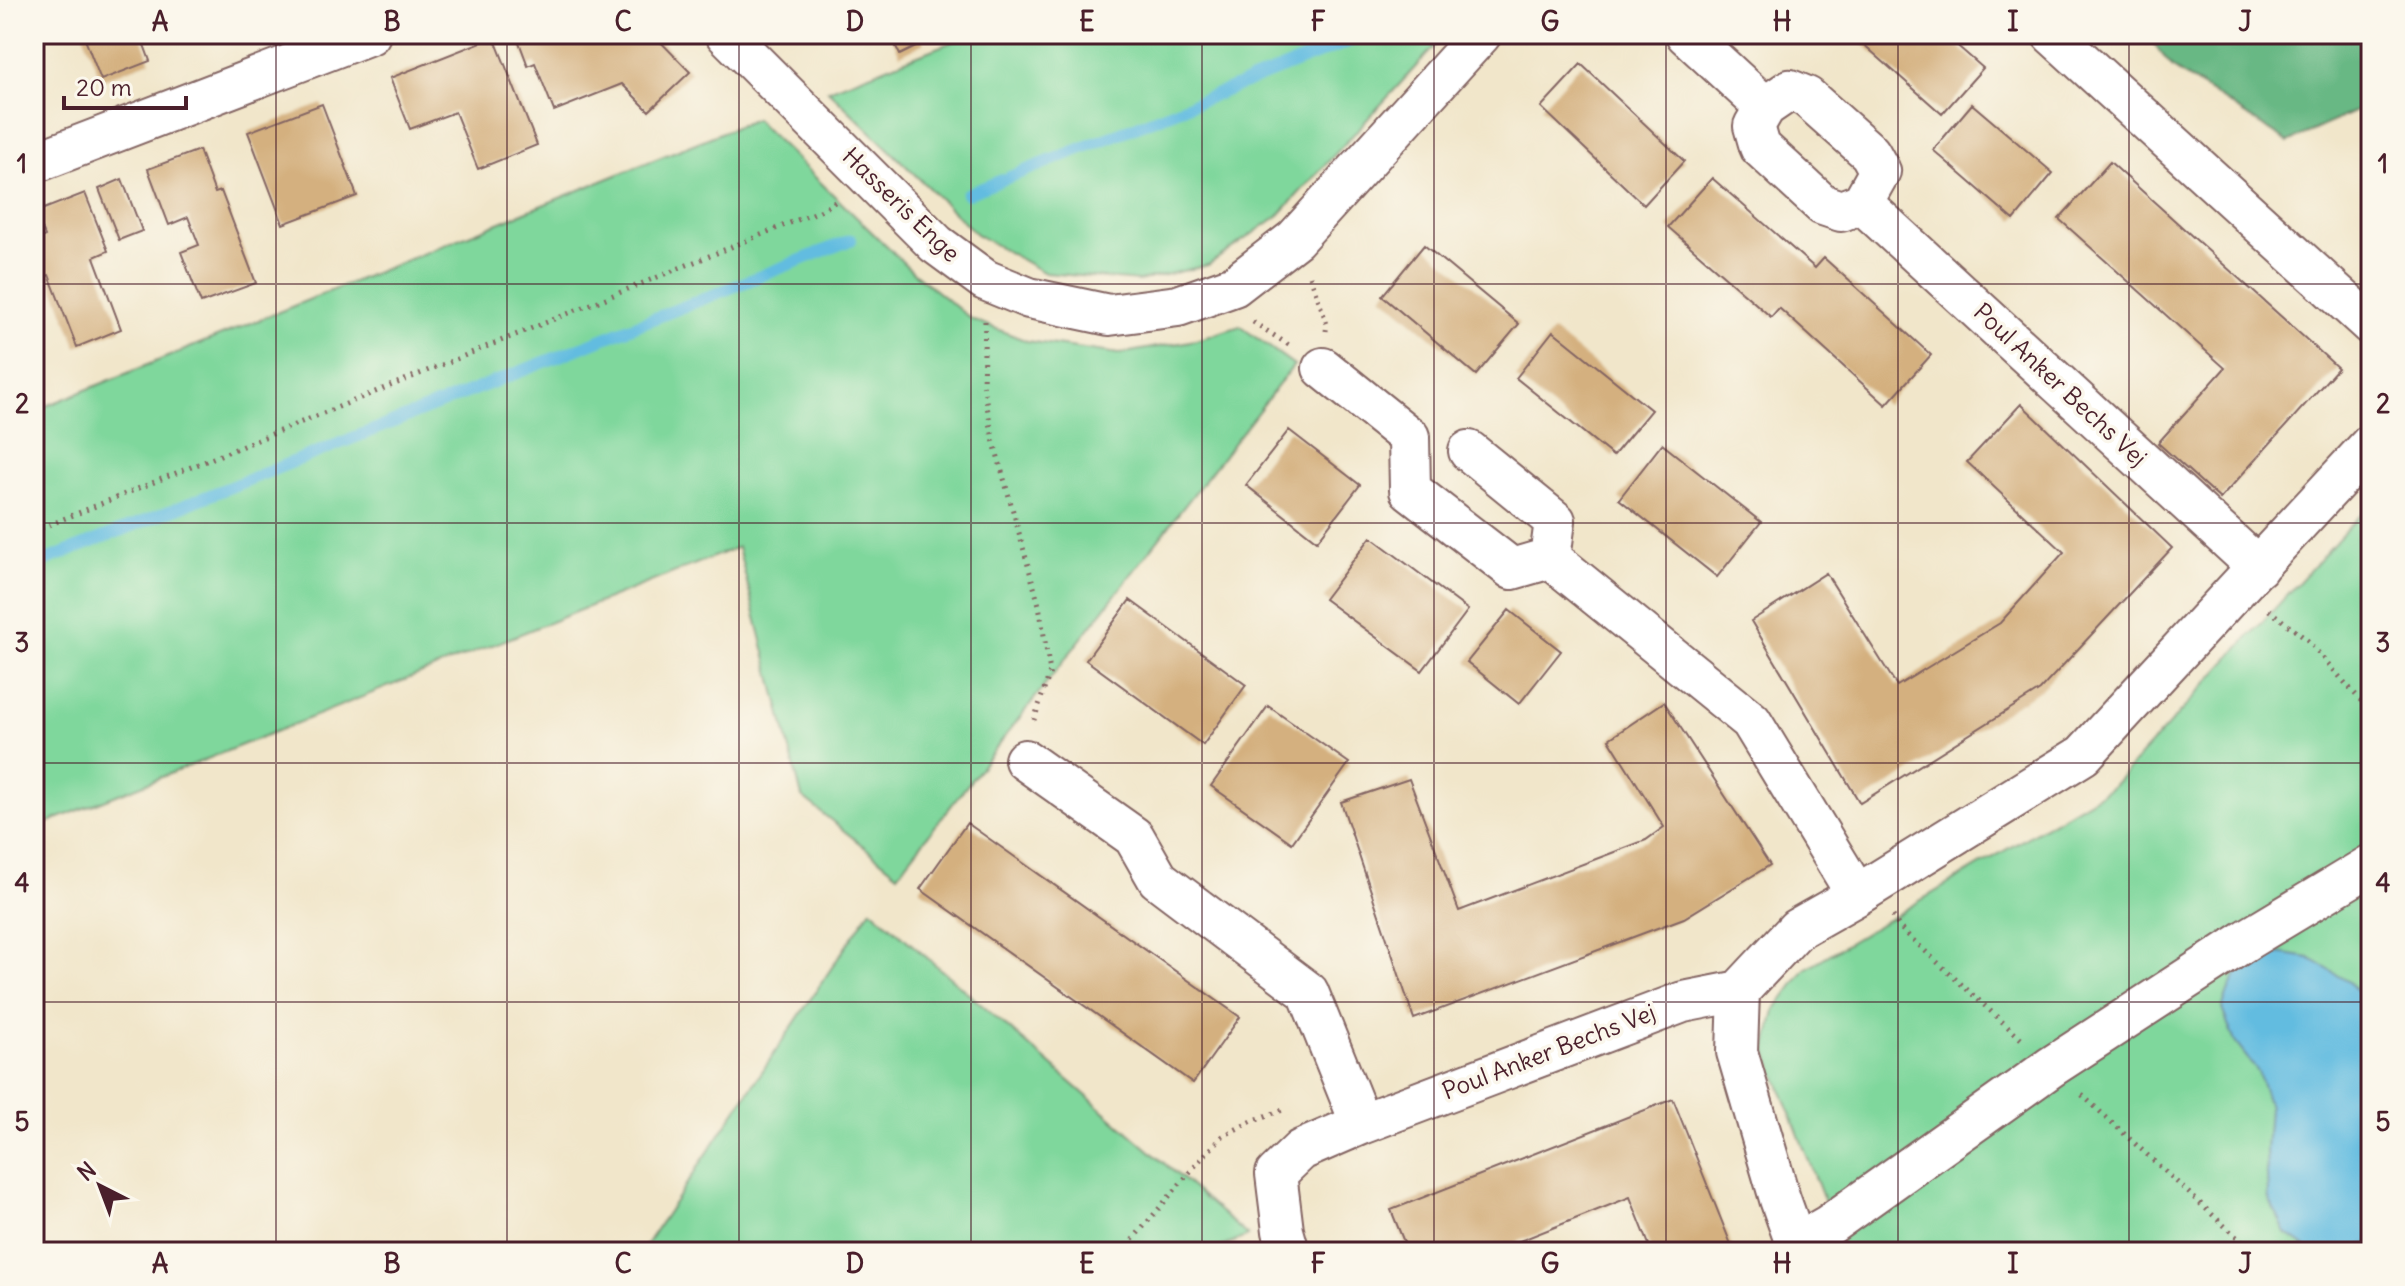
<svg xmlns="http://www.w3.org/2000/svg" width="2405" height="1286" viewBox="0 0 2405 1286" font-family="Delius,sans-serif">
	<rect width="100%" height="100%" fill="#fbf7ec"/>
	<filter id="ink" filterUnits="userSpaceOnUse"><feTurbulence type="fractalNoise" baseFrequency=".0125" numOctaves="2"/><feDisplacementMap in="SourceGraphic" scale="16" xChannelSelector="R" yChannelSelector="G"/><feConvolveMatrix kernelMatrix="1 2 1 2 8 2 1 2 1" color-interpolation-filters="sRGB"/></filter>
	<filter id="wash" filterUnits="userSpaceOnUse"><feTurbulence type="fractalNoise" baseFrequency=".006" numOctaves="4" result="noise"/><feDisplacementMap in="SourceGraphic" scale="32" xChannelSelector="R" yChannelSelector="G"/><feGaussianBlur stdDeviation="1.8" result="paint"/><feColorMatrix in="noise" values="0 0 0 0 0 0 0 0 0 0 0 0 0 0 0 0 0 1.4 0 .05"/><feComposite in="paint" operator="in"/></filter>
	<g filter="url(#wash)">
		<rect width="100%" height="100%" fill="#f1e6ca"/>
		<path fill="#7fd79c" stroke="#647b64" stroke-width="2" d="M972 34H1446L1279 215 1208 265 1139 281 1045 273 976 234 828 90Z
			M755 119 914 273 971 319 1027 341 1119 354 1196 340 1240 326 1294 365 898 874 802 797 738 547 34 828V411Z
			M2371 503V1252H1844L1766 1050 1775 1010 1805 969 2112 787Z
			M871 909 1248 1236 1209 1252H641Z"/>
		<path fill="#67b884" stroke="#586c58" stroke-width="2" d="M2146 34H2371V104L2288 142 2173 68Z"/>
		<path fill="#62bce0" stroke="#566e86" stroke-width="2" d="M2272 952 2309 958 2349 982 2371 1006V1243L2368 1244 2333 1252H2313L2286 1233 2268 1197 2266 1151 2269 1107 2258 1072 2235 1042 2222 1009C2233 977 2237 963 2272 952Z"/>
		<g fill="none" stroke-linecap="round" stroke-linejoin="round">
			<path stroke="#62bce0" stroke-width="12" d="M967 194 1368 34
				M34 565 851 240"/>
		</g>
		<g id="blocks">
			<path fill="#d4b07f" d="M83 34H140L150 61 101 80Z
				M516 34H574L576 41 593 34H653L690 72 649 111 622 84 554 111 535 63 528 66Z
				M890 34H920L924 43 900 55Z
				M1852 34H1944L1983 68 1942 114Z
				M494 37 537 145 478 169 455 112 410 129 390 78Z
				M1581 64 1684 161 1644 205 1541 107Z
				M322 104 357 196 283 224 248 132Z
				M1972 104 2053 173 2014 220 1933 150Z
				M199 150 215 193 221 191 256 283 201 303 181 252 199 245 188 217 169 225 148 169Z
				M2110 162 2338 368 2220 499 2158 443 2225 368 2059 219Z
				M1712 178 1815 268 1824 258 1931 355 1886 405 1779 308 1771 317 1668 227Z
				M122 179 142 231 119 240 99 189Z
				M85 193 108 251 94 257 121 329 77 347 49 275 34 281V227L39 239 45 236 36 212Z
				M1424 245 1519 324 1476 375 1382 296Z
				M1553 331 1651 410 1613 456 1516 378Z
				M2021 404 2172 548 2040 690 1860 803 1751 621 1826 573 1897 686 2000 623 2064 552 1967 462Z
				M1289 430 1360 485 1317 541 1246 485Z
				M1662 444 1761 522 1717 577 1619 499Z
				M1371 537 1468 610 1422 671 1324 599Z
				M1130 600 1246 685 1203 745 1086 660Z
				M1509 610 1561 651 1519 704 1467 662Z
				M1664 702 1770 865 1684 918 1414 1019 1341 802 1409 779 1459 911 1646 840 1664 827 1609 739Z
				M1268 706 1349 763 1292 843 1211 786Z
				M967 823 1240 1017 1193 1083 920 889Z
				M1673 1099 1734 1252H1652L1630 1197 1492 1252H1408L1391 1210Z"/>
		</g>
	</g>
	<g filter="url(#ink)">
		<use href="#blocks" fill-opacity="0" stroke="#846563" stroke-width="2"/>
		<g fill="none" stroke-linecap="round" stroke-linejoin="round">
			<g stroke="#846563" stroke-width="44">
				<path id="minor" d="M726 34 936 244 985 280 1029 298 1109 315 1178 306 1234 286 1295 239 1481 34
					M1686 34 1765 107
					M2052 34 2371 325
					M34 163 370 34
					M1862 203 1880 171 1870 153 1807 97 1790 90 1765 107 1754 126 1760 147 1823 205 1841 211 1862 203 2258 567
					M1323 368 1409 437 1410 490 1512 569 1550 558
					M1469 451 1555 521 1550 558 1751 721 1857 895
					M1025 760 1134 837 1158 879 1308 992 1361 1124
					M1739 991 1737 1052 1780 1199 1799 1252
					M1796 1244 1829 1225 2051 1067 2248 939 2371 865
					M1289 1252 1283 1231 1276 1174 1301 1150 1361 1124 1683 1002 1739 991 1797 929 1857 895 2083 755 2371 444"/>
			</g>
			<path stroke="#846563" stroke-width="5" stroke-dasharray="2 6" stroke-linecap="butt" d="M1310 276 1327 324 1326 331
				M985 321 983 384 993 439 1039 605 1050 672 1034 720
				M1253 322 1292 347
				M34 531 822 210 838 200
				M2269 610 2307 640 2371 712
				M1893 916 1899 927 2021 1039
				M2082 1095 2253 1252
				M1122 1252 1201 1159 1223 1136 1254 1120 1286 1109"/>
			<use href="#minor" stroke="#fff" stroke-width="40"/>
		</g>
	</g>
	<path fill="none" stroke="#4a1f2b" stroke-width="2" stroke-opacity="0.55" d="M276 34V1252M507 34V1252M739 34V1252M971 34V1252M1202 34V1252M1434 34V1252M1666 34V1252M1898 34V1252M2129 34V1252M34 284H2371M34 523H2371M34 763H2371M34 1002H2371"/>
	<g text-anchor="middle" stroke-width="7" stroke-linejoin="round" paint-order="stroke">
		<g font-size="24" fill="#4a1f2b" stroke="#fbf7ec">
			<text transform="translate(901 205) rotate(44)" y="8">Hasseris Enge</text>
			<text transform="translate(2060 385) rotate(43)" y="8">Poul Anker Bechs Vej</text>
			<text transform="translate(1549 1052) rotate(-21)" y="8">Poul Anker Bechs Vej</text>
		</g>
	</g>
	<rect width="2405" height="1286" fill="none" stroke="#fbf7ec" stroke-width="88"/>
	<g transform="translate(100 1186) rotate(318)" stroke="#fbf7ec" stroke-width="6" paint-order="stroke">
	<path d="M0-6L14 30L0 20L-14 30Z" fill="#4a1f2b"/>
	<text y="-12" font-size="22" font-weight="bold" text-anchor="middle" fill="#4a1f2b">N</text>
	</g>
	<path d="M64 96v12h122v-12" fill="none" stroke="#4a1f2b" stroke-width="4"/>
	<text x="76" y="96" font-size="24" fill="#4a1f2b" stroke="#fbf7ec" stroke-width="6" paint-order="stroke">20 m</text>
	<rect x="44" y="44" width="2317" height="1198" fill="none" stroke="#4a1f2b" stroke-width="3"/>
	<g font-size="26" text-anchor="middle" font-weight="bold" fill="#4a1f2b">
		<text x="160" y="31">A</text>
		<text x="392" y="31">B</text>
		<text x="623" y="31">C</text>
		<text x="855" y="31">D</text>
		<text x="1087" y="31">E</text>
		<text x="1318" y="31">F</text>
		<text x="1550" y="31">G</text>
		<text x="1782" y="31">H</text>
		<text x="2013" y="31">I</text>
		<text x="2245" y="31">J</text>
		<text x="22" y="173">1</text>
		<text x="2383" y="173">1</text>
		<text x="22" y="413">2</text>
		<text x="2383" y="413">2</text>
		<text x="22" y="652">3</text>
		<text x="2383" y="652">3</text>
		<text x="22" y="892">4</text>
		<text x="2383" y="892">4</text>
		<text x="22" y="1131">5</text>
		<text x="2383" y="1131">5</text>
		<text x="160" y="1273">A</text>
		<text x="392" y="1273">B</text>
		<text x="623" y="1273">C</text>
		<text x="855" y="1273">D</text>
		<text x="1087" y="1273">E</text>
		<text x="1318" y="1273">F</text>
		<text x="1550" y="1273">G</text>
		<text x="1782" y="1273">H</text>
		<text x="2013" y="1273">I</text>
		<text x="2245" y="1273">J</text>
	</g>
</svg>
